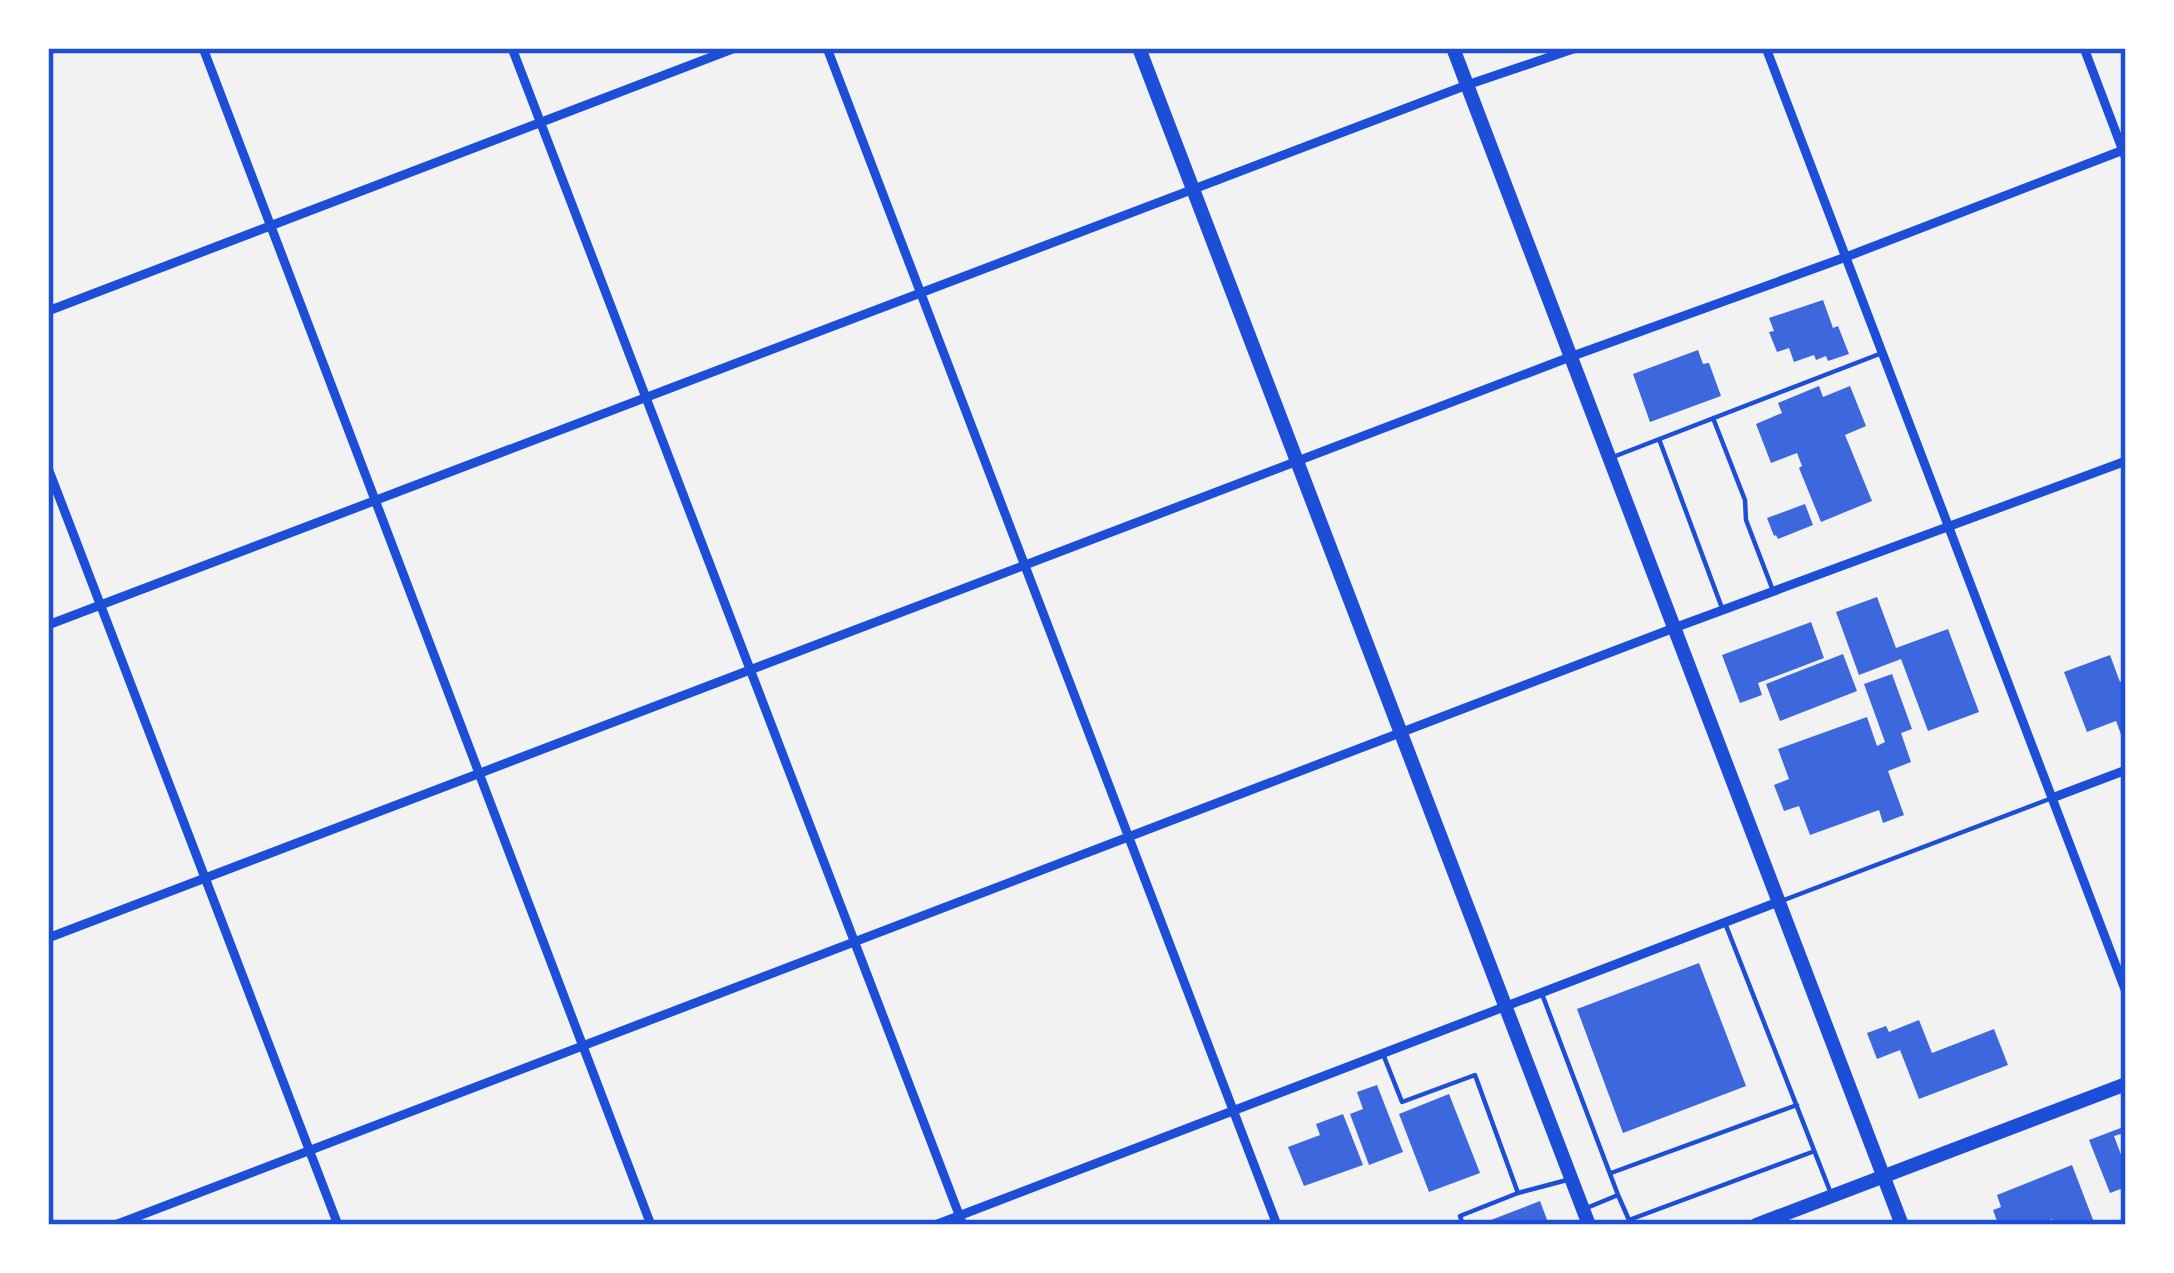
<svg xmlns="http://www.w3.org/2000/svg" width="2174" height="1273" viewBox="0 0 2174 1273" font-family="Mulish,sans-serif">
	<rect width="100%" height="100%" fill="#f2f2f2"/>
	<path fill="#3d67dc" d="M1823 300 1833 328 1838 326 1849 354 1828 361 1826 356 1816 360 1814 355 1794 362 1789 348 1777 352 1769 332 1774 331 1769 318Z
		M1698 350 1703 364 1709 363 1721 396 1650 422 1633 374Z
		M1819 386 1823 397 1850 386 1866 426 1845 435 1872 501 1821 522 1799 468 1802 466 1797 453 1771 463 1756 424 1782 413 1778 403Z
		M1805 504 1813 525 1778 539 1776 535 1774 536 1767 518Z
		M1877 597 1896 648 1948 629 1979 712 1928 731 1901 659 1859 675 1836 612Z
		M1811 622 1824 658 1758 683 1762 695 1740 703 1722 655Z
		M1843 654 1857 691 1780 721 1766 684Z
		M2110 655 2120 682 2126 679V736L2122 737 2116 721 2087 732 2064 672Z
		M1892 674 1912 729 1901 733 1911 762 1888 771 1904 815 1883 823 1879 810 1810 835 1799 806 1784 811 1774 785 1789 779 1778 749 1867 717 1877 746 1885 742 1864 684Z
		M1699 963 1746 1086 1623 1133 1577 1009Z
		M1919 1020 1932 1053 1994 1029 2008 1065 1919 1099 1900 1050 1877 1059 1867 1033 1886 1026 1889 1032Z
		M1377 1085 1403 1152 1369 1165 1350 1114 1363 1109 1357 1092Z
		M1449 1094 1480 1173 1429 1192 1399 1114Z
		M1343 1114 1363 1165 1304 1186 1288 1147 1320 1135 1316 1124Z
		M2126 1126V1147L2121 1134 2114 1136 2126 1168V1187L2110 1193 2089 1140Z
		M2072 1165 2095 1225H2055L2052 1219 2037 1225H2009L2007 1220 1998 1224 1993 1210 2001 1207 1997 1195Z
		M1540 1201 1549 1225H1478Z"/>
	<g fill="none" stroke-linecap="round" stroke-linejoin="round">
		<path stroke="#1d4ed8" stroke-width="4.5" d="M1713 418 1745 500 1746 520 1772 588
			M1659 439 1722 608
			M1613 457 1882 353
			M1784 900 2052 798
			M1725 923 1830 1191
			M1542 994 1618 1195 1589 1207
			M1383 1054 1402 1102 1475 1075 1518 1193
			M1611 1173 1797 1105
			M1618 1195 1629 1220 1812 1152
			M1463 1225 1460 1216 1518 1193 1567 1180"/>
		<path stroke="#1d4ed8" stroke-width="9" d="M203 48 651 1225
			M512 48 963 1225
			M827 48 1277 1225
			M1766 48 2126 992
			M2084 48 2126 159
			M48 311 735 48
			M48 468 338 1225
			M48 625 1467 85 1576 48
			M2052 798 2126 770
			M48 938 1570 357 1846 257 2126 149
			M115 1225 1674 628 2126 461
			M935 1225 1778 902"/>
		<path stroke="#1d4ed8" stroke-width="14" d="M1139 48 1589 1225
			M1453 48 1902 1225
			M1756 1225 2126 1084"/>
	</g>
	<rect width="2174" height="1273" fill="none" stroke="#ffffff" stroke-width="102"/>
	<rect x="51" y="51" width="2072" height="1171" fill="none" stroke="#1d4ed8" stroke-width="4.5"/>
</svg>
